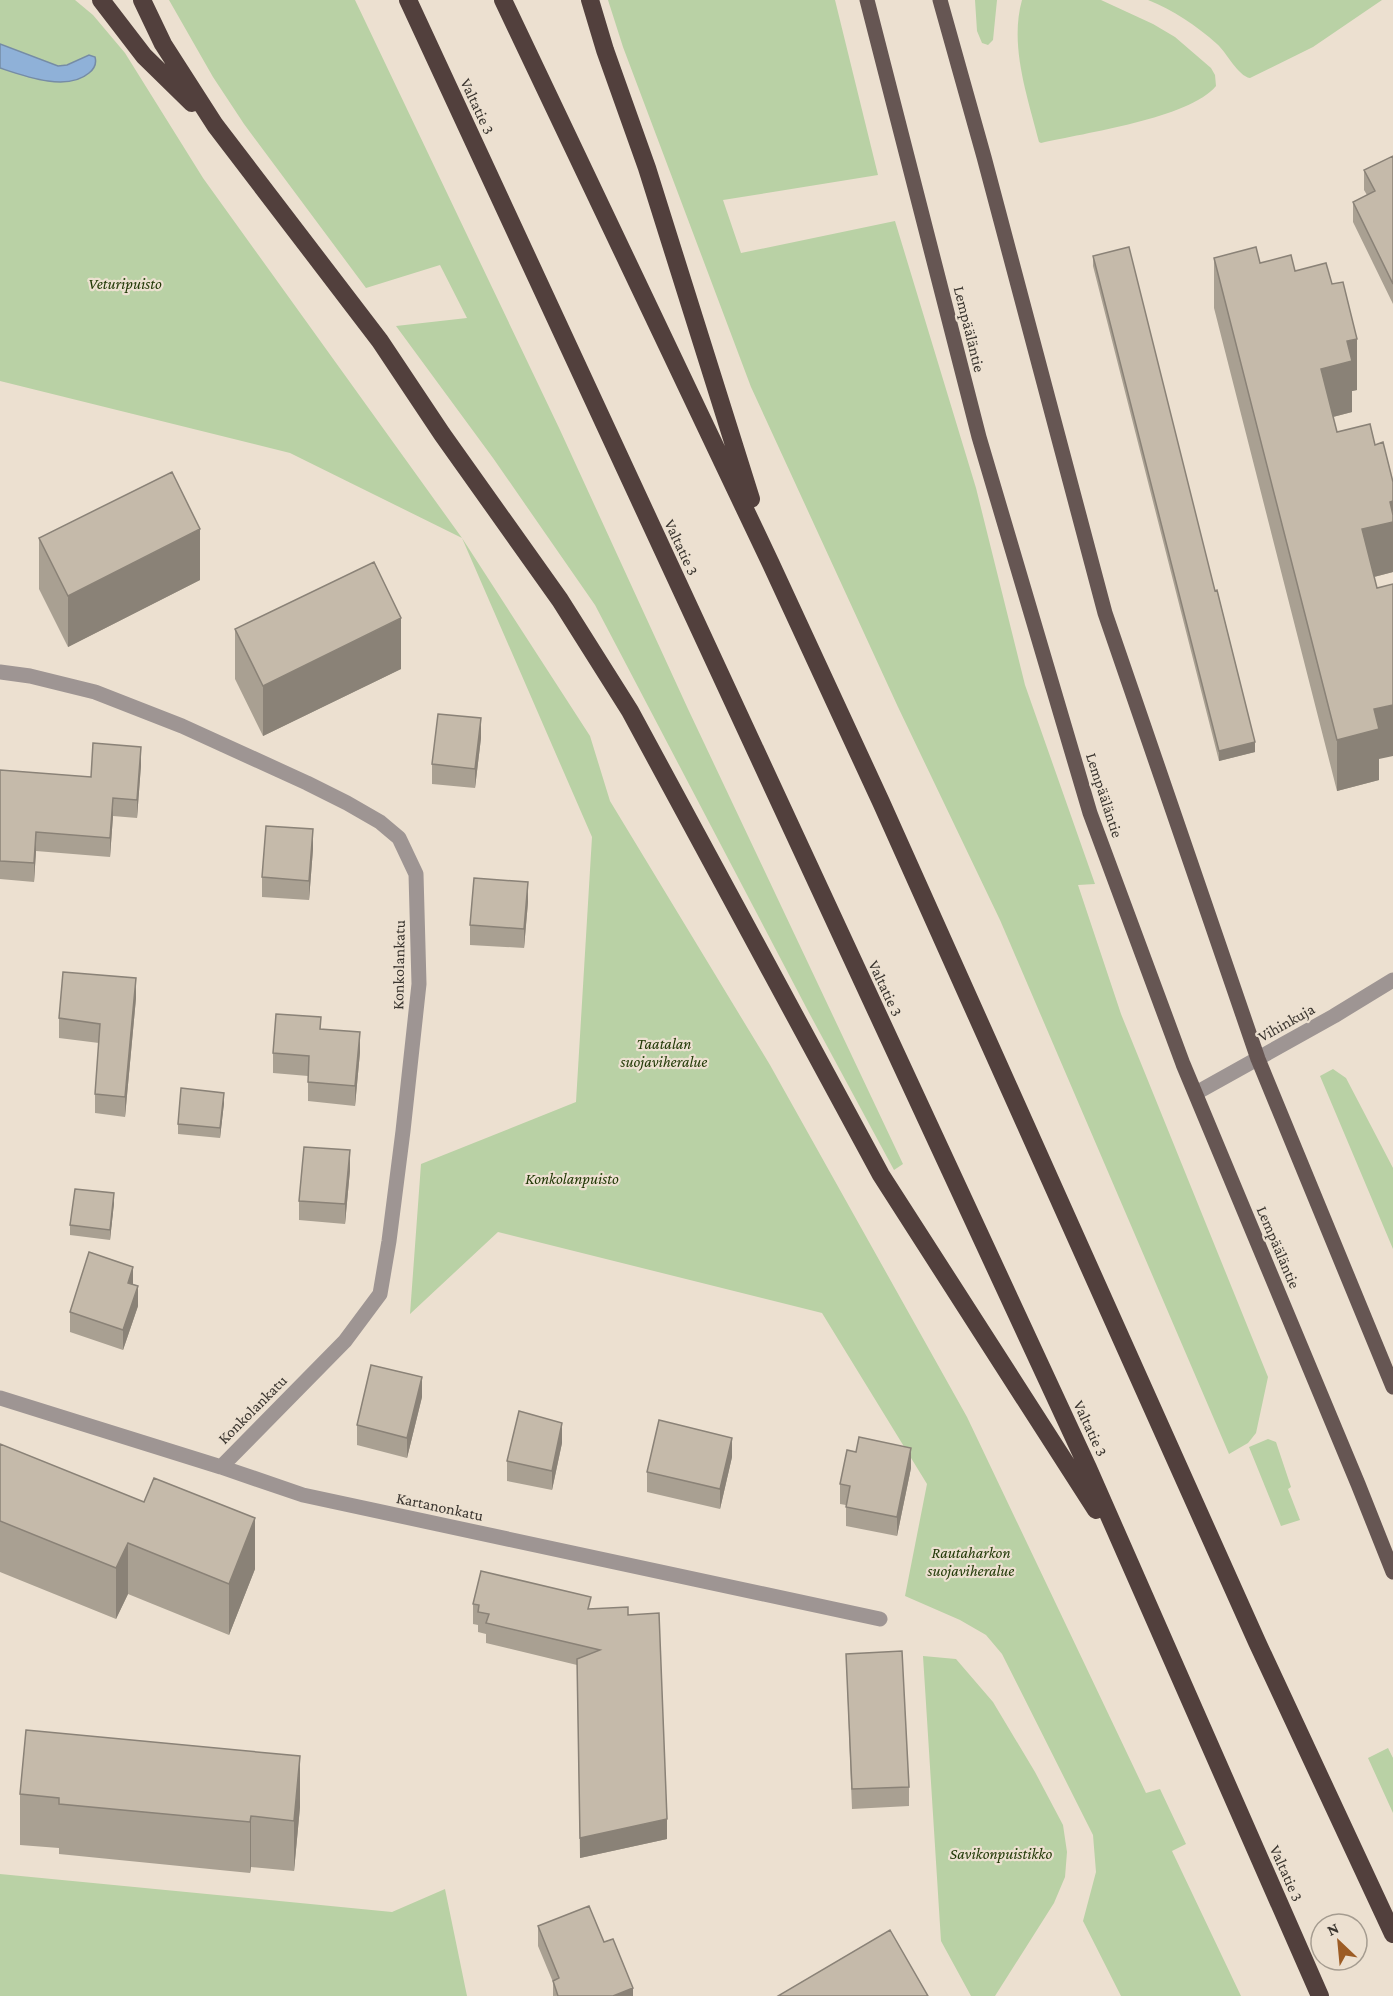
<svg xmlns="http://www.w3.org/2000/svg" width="1393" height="1996" viewBox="0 0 1393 1996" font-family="'Crimson Pro',serif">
	<rect width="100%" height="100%" fill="#ece0d0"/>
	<path fill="#b9d1a5" d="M0 0H75L93 15 125 53 203 178 462 538 590 736 610 801 770 1065 967 1417 1146 1793 1160 1789 1186 1844 1172 1851 1241 1996H1121L1083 1921 1096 1872 1093 1835 1002 1654 986 1635 960 1620 905 1596 927 1484 822 1313 498 1232 410 1314 421 1164 576 1102 592 837 462 538 290 453 0 381Z
		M169 0H355L560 430 688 709 903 1164 894 1170 807 1009 595 605 493 458 396 326 467 318 440 265 366 288 244 124 213 77Z
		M608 0H835L878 175 723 200 741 253 895 221 976 488 1025 685 1095 884 1078 885 1121 1014 1268 1377 1256 1433 1248 1443 1229 1454 1000 920 898 707 751 387 623 47Z
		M975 0H997L993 40 988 45 982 43 977 31Z
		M1022 0H1101L1153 24 1175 37 1211 68 1215 75 1216 86C1190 118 1084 133 1041 143L1039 142C1028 98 1009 46 1022 0Z
		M1148 0H1382L1313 47 1250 78C1238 76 1227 53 1217 44 1197 26 1173 10 1148 0Z
		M1333 1069 1346 1078 1393 1168V1249L1320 1076Z
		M1268 1439 1276 1442 1291 1487 1288 1489 1300 1520 1281 1526 1249 1447Z
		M923 1656 956 1659 993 1702 1035 1772 1063 1825 1067 1852 1065 1877 1054 1903 995 1996H971L941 1941Z
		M1388 1748 1393 1758V1813L1368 1758Z
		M0 1874 392 1912 445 1889 467 1996H0Z"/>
	<path fill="#8fb1d8" stroke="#768ca5" stroke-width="1.5" d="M0 44 58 66 67 65 89 55 95 57C97 64 94 69 89 73 67 92 24 76 0 68Z"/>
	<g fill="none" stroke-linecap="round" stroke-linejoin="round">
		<path stroke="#9e9593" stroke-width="15" d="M0 672 30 676 95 692 182 726 307 783 347 803 380 822 399 838 416 874 419 984 403 1131 389 1241 380 1294 345 1341 221 1467
			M1196 1093 1334 1016 1393 980
			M0 1398 221 1467 303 1495 880 1619"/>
		<path stroke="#665653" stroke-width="15" d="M867 0 979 437 1090 813 1183 1064 1358 1484 1393 1572
			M940 0 984 157 1105 613 1258 1059 1393 1387"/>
		<path stroke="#52403d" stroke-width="18" d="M101 0 144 56 192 103
			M142 0 163 44 215 125 380 341 442 434 560 600 630 711 881 1175 1096 1510
			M408 0 1088 1468 1320 1996
			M503 0 771 564 881 802 1257 1642 1393 1934
			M590 0 605 50 647 168 751 499"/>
	</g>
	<path fill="#a9a092" d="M1393 156V304L1353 222V202L1367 195 1364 190V170Z
		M1093 256 1215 591 1255 752 1219 761 1093 266Z
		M1214 258 1260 263 1295 271 1332 284 1357 390 1352 391V412L1333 417 1337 432 1393 572 1374 577 1379 780 1337 791 1214 308Z
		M39 538 200 580 68 647 39 589Z
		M235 629 401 669 263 736 235 679Z
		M481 738 475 788 432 784V764Z
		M141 765 137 818 113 816 110 857 36 851 34 882 0 879V770L91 777Z
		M313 849 309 900 262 897V877Z
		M528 902 524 948 470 945V925Z
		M136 998 125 1117 95 1113V1094L99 1043 59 1038V1018Z
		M321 1029 360 1052 355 1106 308 1101V1076L273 1073V1053Z
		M224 1103 220 1138 178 1134V1124Z
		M350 1170 345 1224 299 1220V1201Z
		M114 1203 110 1240 70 1235V1225Z
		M133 1285 138 1306 123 1350 70 1332V1312Z
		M422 1397 407 1458 357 1445V1425Z
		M562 1443 552 1490 507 1481V1461Z
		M0 1444 255 1569 229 1635 128 1594 116 1619 0 1572Z
		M732 1457 720 1509 647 1492V1472Z
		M911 1468 897 1536 846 1526V1505L840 1504V1484Z
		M473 1604 591 1609 628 1615 667 1839 580 1858 577 1665 486 1643V1634L478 1632V1625L473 1624Z
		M846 1654 909 1787V1806L852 1809Z
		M20 1794 300 1807 294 1871 251 1867 250 1873 59 1854V1848L20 1845Z
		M538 1926 604 1942 633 1996H553V1982L538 1946Z"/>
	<path fill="#8a8277" d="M1357 339V390L1352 391V412L1321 420V369L1347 341Z
		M1393 501V572L1362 580V529L1390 502Z
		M200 529V580L68 647V596Z
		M401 618V669L263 736V686Z
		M1393 705V756L1379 759V780L1337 791V740L1374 709Z
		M481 718V738L475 788V769Z
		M1255 742V752L1219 761V751Z
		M141 747V765L137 818V800Z
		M113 798V816L110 857V838Z
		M313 829V849L309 900V881Z
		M36 832V851L34 882V863Z
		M528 882V902L524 948V929Z
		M136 978V998L125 1117V1097Z
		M360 1032V1052L355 1106V1086Z
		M224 1093V1103L220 1138V1128Z
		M350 1150V1170L345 1224V1204Z
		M114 1193V1203L110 1240V1230Z
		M133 1267V1287L128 1283Z
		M138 1286V1306L123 1350V1330Z
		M422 1377V1397L407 1458V1438Z
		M562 1423V1443L552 1490V1471Z
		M732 1438V1457L720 1509V1489Z
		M911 1448V1468L897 1536V1517Z
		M255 1518V1569L229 1635V1584Z
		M128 1543V1594L116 1619V1568Z
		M300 1756V1807L294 1871V1821Z
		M251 1816V1867L250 1873V1822Z
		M667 1819V1839L580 1858V1838Z
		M633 1988V1996H613Z"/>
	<path fill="#c5baaa" stroke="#8a8277" stroke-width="1.5" d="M1393 156V284L1353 202 1375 191 1364 170Z
		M1129 247 1215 591 1217 590 1255 742 1219 751 1093 256Z
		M1256 247 1260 263 1291 255 1295 271 1326 263 1332 284 1343 282 1357 339 1347 341 1352 361 1321 369 1337 432 1370 424 1375 445 1383 442 1393 482V501L1390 502 1393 515V522L1362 529 1377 588 1393 584V705L1374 709 1379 729 1337 740 1214 258Z
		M172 472 200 529 68 596 39 538Z
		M374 562 401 618 263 686 235 629Z
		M438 714 481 718 475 769 432 764Z
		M93 743 141 747 137 800 113 798 110 838 36 832 34 863 0 861V770L91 777Z
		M266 826 313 829 309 881 262 877Z
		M474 878 528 882 524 929 470 925Z
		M63 972 136 978 125 1097 95 1094 100 1024 59 1018Z
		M276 1014 321 1017 320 1029 360 1032 355 1086 308 1082 309 1056 273 1053Z
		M181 1088 224 1093 220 1128 178 1124Z
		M304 1147 350 1150 345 1204 299 1201Z
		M75 1189 114 1193 110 1230 70 1225Z
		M89 1252 133 1267 128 1283 138 1286 123 1330 70 1312Z
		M371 1365 422 1377 407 1438 357 1425Z
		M519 1411 562 1423 552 1471 507 1461Z
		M659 1420 732 1438 720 1489 647 1472Z
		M859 1437 911 1448 897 1517 846 1507 850 1486 840 1484 847 1450 856 1452Z
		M0 1444 144 1502 154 1478 255 1518 229 1584 128 1543 116 1568 0 1521Z
		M481 1571 591 1597 588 1609 628 1607V1615L659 1613 667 1819 580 1838 577 1659 600 1650 486 1623 489 1614 478 1612 479 1605 473 1604Z
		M902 1651 909 1787 852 1789 846 1654Z
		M26 1730 300 1756 294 1821 251 1816 250 1822 59 1804V1798L20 1794Z
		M589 1906 604 1942 613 1939 633 1988 613 1996H558L553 1981 559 1978 538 1926Z
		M890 1930 928 1996H778Z"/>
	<g text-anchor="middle" stroke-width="4.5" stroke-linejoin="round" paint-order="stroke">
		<g font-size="16" fill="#3a352f" stroke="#ece0d0">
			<text transform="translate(478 106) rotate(65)" y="6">Valtatie 3</text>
			<text transform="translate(970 329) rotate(76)" y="6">Lempääläntie</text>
			<text transform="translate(682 547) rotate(65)" y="6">Valtatie 3</text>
			<text transform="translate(1105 795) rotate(72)" y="6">Lempääläntie</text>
			<text transform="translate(398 965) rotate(-89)" y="6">Konkolankatu</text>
			<text transform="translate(886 988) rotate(65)" y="6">Valtatie 3</text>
			<text transform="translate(1286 1022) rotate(-29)" y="6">Vihinkuja</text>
			<text transform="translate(1279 1247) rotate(67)" y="6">Lempääläntie</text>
			<text transform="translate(252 1409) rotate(-45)" y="6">Konkolankatu</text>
			<text transform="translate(1091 1428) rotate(65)" y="6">Valtatie 3</text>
			<text transform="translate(440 1506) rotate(12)" y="6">Kartanonkatu</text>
			<text transform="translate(1287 1873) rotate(66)" y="6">Valtatie 3</text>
		</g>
		<g font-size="16" font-style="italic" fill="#223907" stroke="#ece0d0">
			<text x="125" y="289">Veturipuisto</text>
			<text x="664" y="1049">Taatalan<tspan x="664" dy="18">suojaviheralue</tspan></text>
			<text x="572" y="1184">Konkolanpuisto</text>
			<text x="971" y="1558">Rautaharkon<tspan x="971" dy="18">suojaviheralue</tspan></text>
			<text x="1001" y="1859">Savikonpuistikko</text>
		</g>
	</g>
	<g transform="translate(1339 1942) rotate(334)"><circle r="28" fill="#ece0d0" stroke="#a59c90" stroke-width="1.5"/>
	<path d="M0-4.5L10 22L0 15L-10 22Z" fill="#9c5c25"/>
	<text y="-9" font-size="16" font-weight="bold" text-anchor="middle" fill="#3a352f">N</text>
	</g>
</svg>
